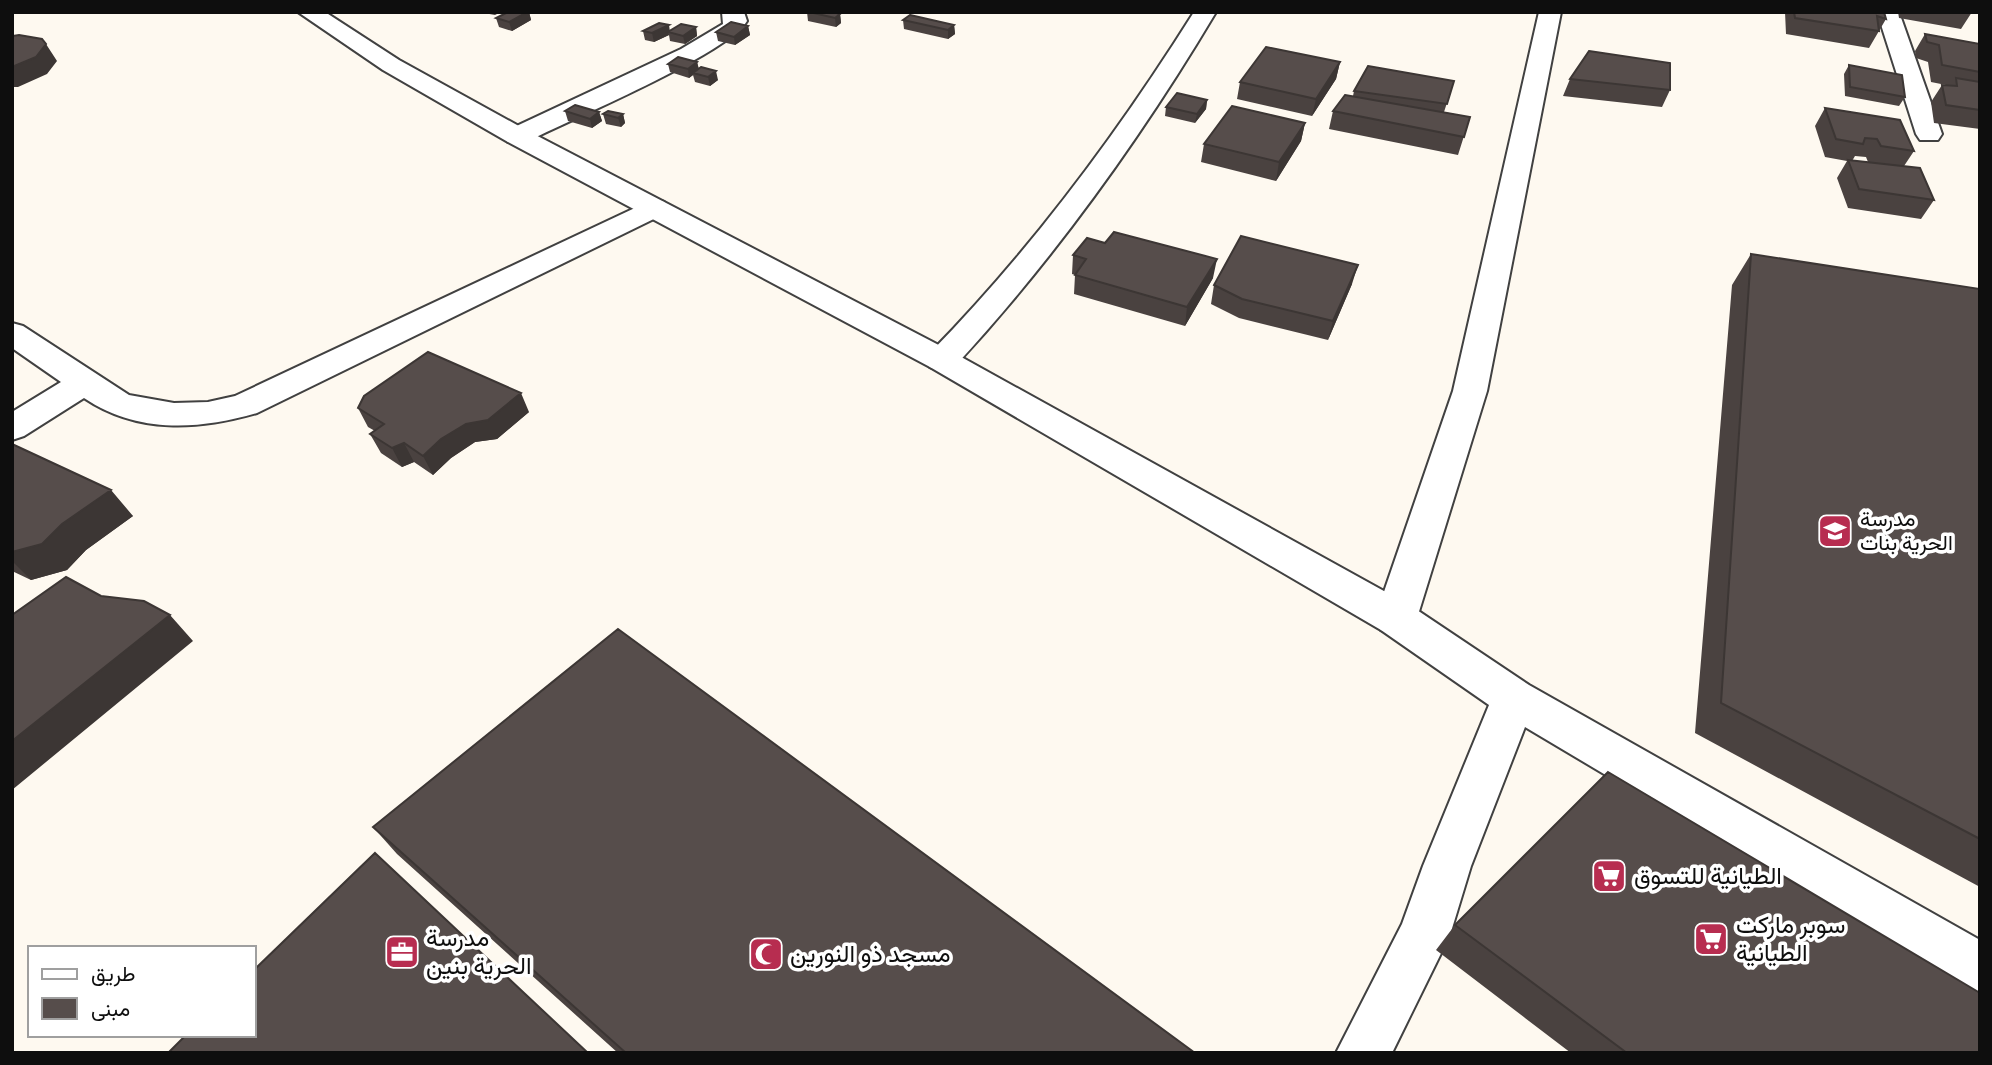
<svg xmlns="http://www.w3.org/2000/svg" width="1992" height="1065" viewBox="0 0 1992 1065" font-family="'IBM Plex Serif',Vazirmatn,serif">
	<rect width="100%" height="100%" fill="#fef9f0"/>
	<g fill="none" stroke-linecap="round" stroke-linejoin="round">
		<g stroke="#414141" stroke-width="4">
			<path id="minor" d="M722 12H744L747 21C729 53 568 121 526 142H508L504 136 508 130 681 49 723 24Z
				M1194 12H1216C1141 138 1053 260 954 367L942 371 930 367 925 360 930 353C1030 251 1118 133 1194 12Z
				M1539 12H1561L1487 391 1417 618 1411 630 1396 634 1381 630 1375 618 1453 391Z
				M1877 12H1899L1942 134 1938 140H1920L1916 134Z
				M654 199 664 202 668 208 664 214 257 413C198 430 138 434 84 398L24 436 12 440V412L61 382 12 348V323L23 326 129 395 174 403 208 402 235 396Z"/>
		</g>
		<g stroke="#414141" stroke-width="4">
			<path id="tertiary" d="M298 12H325L399 60 526 130 954 353 1411 606 1529 685 1980 940V995L1962 987 1525 727 1471 866 1450 935 1392 1053H1336L1402 924 1423 866 1489 705 1381 630 930 367 508 142 383 70Z"/>
		</g>
		<use href="#minor" fill="#fff" fill-rule="evenodd"/>
		<use href="#tertiary" fill="#fff" fill-rule="evenodd"/>
	</g>
	<path fill="#4a4240" fill-rule="evenodd" d="M478 12H501L495 15Z
		M508 12H529L531 20 512 31 499 27 496 18Z
		M807 12 840 14 841 23 836 27 808 21Z
		M1785 12H1884L1886 19 1869 48 1786 34Z
		M1898 12H1972L1961 29 1899 18Z
		M903 20 954 25 955 34 948 39 904 29Z
		M748 26 750 35 735 45 718 41 716 32Z
		M696 27 697 36 685 44 670 41 669 35 654 42 645 40 643 31H670Z
		M1925 34 1980 44V129L1934 123 1931 102 1942 85H1946L1931 82 1928 62 1916 58 1915 51Z
		M697 62 699 69 718 80 710 86 695 82 693 75 689 78 670 72 668 64Z
		M1340 62 1336 79 1312 116 1237 99 1240 82Z
		M1849 65 1905 97 1899 106 1845 96 1844 74Z
		M1570 79 1670 90 1662 107 1563 96Z
		M1454 81 1444 112 1470 117 1458 155 1329 129 1333 111 1353 96 1354 91Z
		M1207 100 1206 109 1195 123 1165 116 1166 107Z
		M1825 108 1914 151 1904 166 1934 200 1921 219 1848 208 1837 178 1847 161 1825 157 1815 126ZM1855 156 1866 157 1868 162 1852 161Z
		M565 111 599 112 602 121 592 128 568 121Z
		M603 114H623L625 123 621 127 606 124Z
		M1305 123 1301 141 1276 181 1201 162 1204 144Z
		M1751 254 1980 289V887L1695 733 1732 285Z
		M1073 255 1213 278 1185 326 1074 294 1075 275 1072 274Z
		M1352 284 1328 340 1239 318 1211 304 1214 285Z
		M358 408 529 412 497 439 475 442 451 458 433 475 414 462 402 467 381 453 370 434 375 431 368 427Z
		M12 444 133 516 86 550 67 570 31 580 12 571Z
		M373 827 1195 1053H618L397 854Z
		M1455 925 1980 1053H1571L1436 950Z"/>
	<path fill="#3c3634" d="M527 12H529L531 20 512 31 509 22Z
		M840 14 841 23 836 27 835 18Z
		M669 25 670 32H668L669 35 654 42 652 33Z
		M954 25 955 34 948 39V30Z
		M748 26 750 35 735 45 734 37Z
		M696 27 697 36 685 44 683 36Z
		M46 44 57 61 47 74 18 87H12V67Z
		M697 62 699 71 693 73V75L689 78 688 69Z
		M1340 62 1336 79 1312 116 1316 99Z
		M716 71 718 80 710 86 708 77Z
		M1207 100 1206 109 1195 123 1197 114Z
		M599 112 602 121 592 128 590 119Z
		M623 114 625 123 621 127 618 118Z
		M1305 123 1301 141 1276 181 1279 162Z
		M1217 259 1213 278 1185 326 1187 307Z
		M1358 265 1352 284 1328 340 1333 321Z
		M521 393 529 412 497 439 475 442 451 458 433 475 423 456 441 439 466 424Z
		M404 443 414 462 402 467 392 448Z
		M111 490 133 516 86 550 67 570 31 580 12 561V552L62 524Z
		M170 615 193 641 12 790V741Z"/>
	<path fill="#564d4b" stroke="#3c3634" stroke-width="2" d="M508 12H527L509 22 496 18Z
		M809 12H833L840 14 835 18Z
		M1794 12H1884L1886 19 1877 16 1879 31 1795 18Z
		M910 15 954 25 948 30 903 20Z
		M731 22 748 26 734 37 716 32Z
		M659 23 669 25 652 33 643 31Z
		M681 24 696 27 683 36 668 32Z
		M1925 34 1980 44V72L1942 65 1939 45 1927 42Z
		M19 35 42 39 46 44 36 57 12 67V36Z
		M1266 47 1340 62 1316 99 1240 82Z
		M1589 51 1670 63V90L1570 79Z
		M678 57 697 62 688 69 668 64Z
		M1849 65 1902 75 1905 97 1850 87Z
		M1368 66 1454 81 1447 104 1354 91Z
		M701 67 716 71 708 77 693 73Z
		M1956 78 1980 82V110L1946 105 1942 85 1957 86Z
		M1177 93 1207 100 1197 114 1166 107Z
		M1345 95 1470 117 1464 137 1333 111Z
		M575 105 599 112 590 119 565 111Z
		M1232 106 1305 123 1279 162 1204 144Z
		M1825 108 1900 120 1914 151 1881 146 1877 139 1865 138 1863 144 1836 139Z
		M608 111 623 114 618 118 603 114Z
		M1848 160 1920 168 1934 200 1859 189Z
		M1114 232 1217 259 1187 307 1075 275 1086 259 1073 255 1087 238 1105 243Z
		M1241 236 1358 265 1333 321 1242 299 1214 285Z
		M1751 254 1980 289V839L1721 703Z
		M428 352 521 393 488 420 466 424 441 439 423 456 404 443 392 448 370 434 384 424 358 408 364 396Z
		M12 444 111 490 62 524 42 544 12 552Z
		M66 577 101 596 144 601 170 615 12 741V615Z
		M618 629 1195 1053H626L373 827Z
		M1608 772 1980 993V1053H1627L1455 925Z
		M375 853 588 1053H168L186 1035H254V970Z"/>
	<defs>
		<g id="school-square" transform="scale(1.75)"><rect x="-9" y="-9" width="18" height="18" rx="4" fill="#b72d50" stroke="#fff"/><path d="M0-5L7-2L0 1L-7-2ZM-4 1L0 2.5L4 1V4Q0 6-4 4Z" fill="#fff"/></g>
		<g id="supermarket-square" transform="scale(1.75)"><rect x="-9" y="-9" width="18" height="18" rx="4" fill="#b72d50" stroke="#fff"/><path d="M-6-5.5h2.5l.6 2H6L4.5 2H-2.5L-4.4-4H-6ZM-1.5 3.2a1.3 1.3 0 1 0 .1 0ZM3 3.2a1.3 1.3 0 1 0 .1 0Z" fill="#fff"/></g>
		<g id="office-square" transform="scale(1.75)"><rect x="-9" y="-9" width="18" height="18" rx="4" fill="#b72d50" stroke="#fff"/><path d="M-6-3h4V-5.5h4V-3h4V5H-6ZM-1-4.5V-3h2v-1.5ZM-6 0V1H6V0Z" fill="#fff"/></g>
		<g id="mosque-square" transform="scale(1.75)"><rect x="-9" y="-9" width="18" height="18" rx="4" fill="#b72d50" stroke="#fff"/><path d="M3.5-4.9A6 6 0 1 0 3.5 4.9A5 5 0 1 1 3.5-4.9Z" fill="#fff"/></g>
	</defs>
	<g fill-rule="evenodd">
		<use href="#school-square" x="1835" y="531"/>
		<use href="#supermarket-square" x="1609" y="876"/>
		<use href="#supermarket-square" x="1711" y="939"/>
		<use href="#office-square" x="402" y="952"/>
		<use href="#mosque-square" x="766" y="954"/>
	</g>
	<g text-anchor="middle" stroke-width="7" stroke-linejoin="round" paint-order="stroke">
		<g font-size="21" fill="#0e0e0e" stroke="#fff" text-anchor="start">
			<text x="1860" y="526">مدرسة<tspan x="1860" dy="24">الحرية بنات</tspan></text>
		</g>
		<g font-size="24" fill="#0e0e0e" stroke="#fff" text-anchor="start">
			<text x="1634" y="884">الطيانية للتسوق</text>
			<text x="1736" y="933">سوبر ماركت<tspan x="1736" dy="28">الطيانية</tspan></text>
			<text x="426" y="946">مدرسة<tspan x="426" dy="28">الحرية بنين</tspan></text>
			<text x="790" y="962">مسجد ذو النورين</text>
		</g>
	</g>
	<rect width="1992" height="1065" fill="none" stroke="#0e0e0e" stroke-width="28"/>
	<rect x="28" y="946" width="228" height="91" fill="#ffffff" stroke="#9f9f9f" stroke-width="2"/>
	<rect x="42" y="969" width="35" height="10" fill="#ffffff" stroke="#9f9f9f" stroke-width="2"/>
	<text x="91" y="981" font-size="21" fill="#0e0e0e">طريق</text>
	<rect x="42" y="998" width="35" height="21" fill="#564d4b" stroke="#9f9f9f" stroke-width="2"/>
	<text x="91" y="1016" font-size="21" fill="#0e0e0e">مبنى</text>
</svg>
